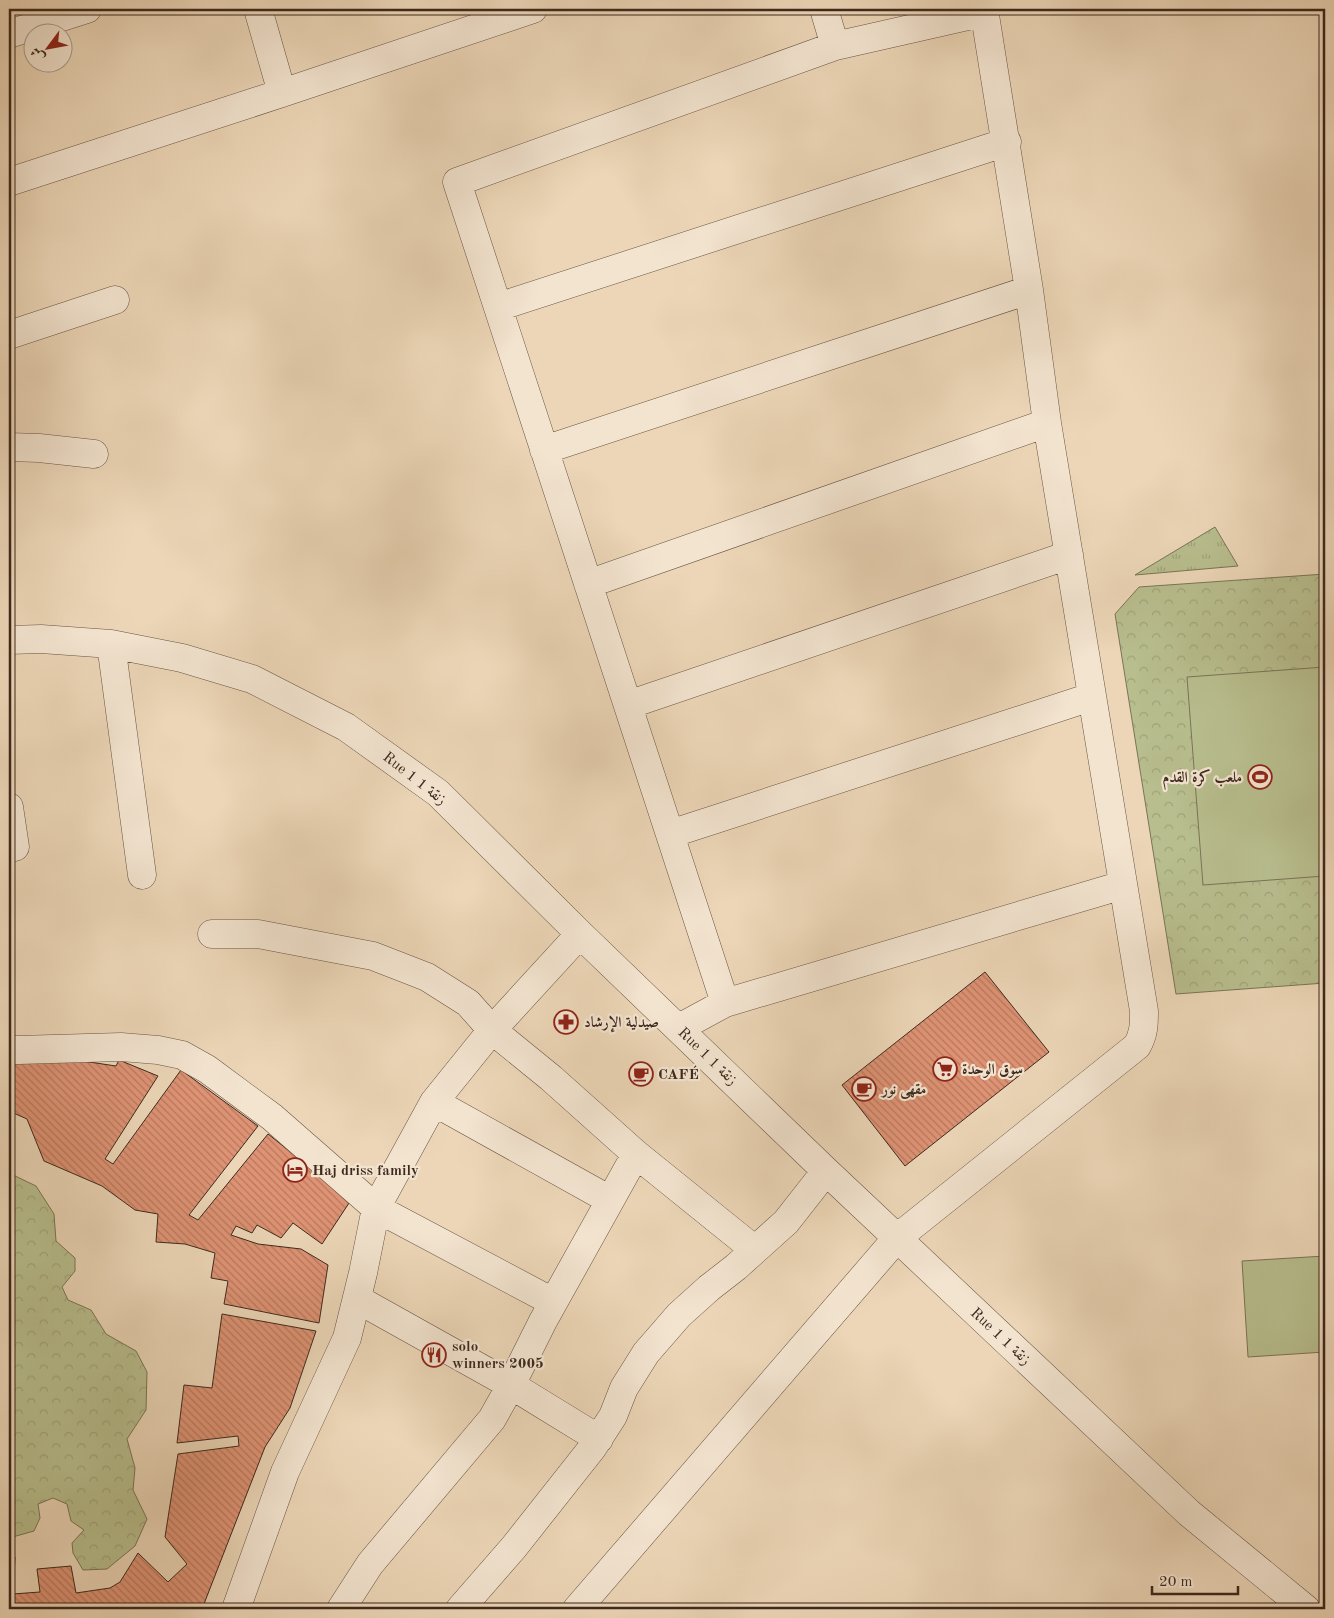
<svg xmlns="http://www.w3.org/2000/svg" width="1334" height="1618" viewBox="0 0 1334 1618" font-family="'Old Standard TT',Amiri,serif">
	<defs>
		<pattern id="grass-tufts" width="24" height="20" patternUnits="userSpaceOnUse" patternTransform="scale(1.25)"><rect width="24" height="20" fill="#b8be8e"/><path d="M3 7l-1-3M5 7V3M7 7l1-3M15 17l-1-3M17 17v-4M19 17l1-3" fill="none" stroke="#9fa37a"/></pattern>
		<pattern id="forest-crowns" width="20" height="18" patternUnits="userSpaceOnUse" patternTransform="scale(1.25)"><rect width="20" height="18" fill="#b8be8e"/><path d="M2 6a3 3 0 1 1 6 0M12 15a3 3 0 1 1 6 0" fill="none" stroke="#9fa37a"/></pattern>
		<pattern id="building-back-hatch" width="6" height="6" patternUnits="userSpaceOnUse" patternTransform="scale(1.25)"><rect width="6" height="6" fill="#df9374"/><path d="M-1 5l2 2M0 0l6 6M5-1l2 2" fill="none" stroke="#b6785f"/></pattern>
	</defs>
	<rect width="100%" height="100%" fill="#ecd6b7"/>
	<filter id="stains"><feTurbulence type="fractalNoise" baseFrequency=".004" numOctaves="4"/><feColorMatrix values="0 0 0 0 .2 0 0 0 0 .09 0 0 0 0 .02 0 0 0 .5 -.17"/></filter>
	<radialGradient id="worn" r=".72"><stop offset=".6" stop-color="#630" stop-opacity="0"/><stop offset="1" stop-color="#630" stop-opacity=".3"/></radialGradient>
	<path fill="url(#grass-tufts)" stroke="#7a7456" d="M1215 527 1238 566 1135 575Z"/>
	<path fill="url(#forest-crowns)" stroke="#7a7456" d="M1325 574V983L1176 994 1115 614 1139 587Z
		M9 1173 36 1186 54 1214 56 1241 75 1258V1271L62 1287 68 1300 91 1310 106 1334 136 1351 147 1372 146 1410 127 1439 135 1468 133 1490 147 1519 135 1546 107 1569 83 1570 73 1553 72 1543 84 1530 71 1521 67 1504 53 1498 38 1504 40 1518 34 1531 9 1538Z"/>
	<path fill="#b8be8e" stroke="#7a7456" d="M1325 667V876L1203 885 1187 677Z
		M1325 1256V1352L1248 1357 1242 1261Z"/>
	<path fill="url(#building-back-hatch)" stroke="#3d291e" d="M985 972 1049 1052 905 1166 842 1085Z
		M76 1060 116 1066 119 1060 158 1076 105 1159 113 1164 181 1070 258 1126 189 1215 198 1220 268 1134 351 1200 322 1244 293 1223 281 1238 257 1225 252 1233 236 1226 231 1235 258 1244 301 1249 328 1265 319 1323 224 1304 228 1281 211 1278 215 1253 185 1244 156 1242 158 1214 135 1210 102 1186 44 1161 27 1119 9 1111V1061Z
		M222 1314 316 1331 290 1408 265 1447 202 1609H9V1557H15L13 1594 40 1592 37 1569 71 1566 76 1593 110 1588 120 1582 138 1553 168 1582 187 1564 165 1537 178 1454 239 1446 238 1436 177 1443 184 1385 212 1388Z"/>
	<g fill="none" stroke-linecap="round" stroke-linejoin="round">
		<g stroke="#695444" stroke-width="29">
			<path id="minor" d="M258 9 282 93
				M824 9 835 46
				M9 34 87 9
				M9 182 282 93 533 9
				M498 307 1007 142
				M9 335 115 300
				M9 447 39 448 94 454
				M544 450 1029 290
				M588 584 1047 423
				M9 640 41 639 111 644 182 658 252 679 346 727 438 793 580 934 826 1171 1189 1513 1306 1609
				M111 644 142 875
				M628 705 1069 555
				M9 807 15 847
				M670 834 1091 697
				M212 934H258L373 956 427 977 468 1003 492 1030 580 934
				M725 1003 457 182 835 46 985 12
				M679 1028 725 1003 1123 885
				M9 1049 18 1050 121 1047 158 1050 182 1055 207 1069 272 1117 376 1208 553 1302
				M434 1102 610 1200
				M599 1439 511 1385 543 1321 636 1154 755 1250
				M236 1609 285 1472 347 1338 363 1273 376 1208 434 1102 492 1030 551 1078 636 1154
				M341 1609 370 1564 492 1419 511 1385 357 1299
				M460 1609 514 1547 593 1447 613 1416 624 1388 646 1353 679 1315 709 1288 736 1267 786 1222 826 1171
				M577 1609 897 1238 1137 1046C1144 1034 1144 1024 1144 1011L1047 423 1029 290 984 9"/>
		</g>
		<use href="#minor" stroke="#f3e4d0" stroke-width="28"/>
	</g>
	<defs>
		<g id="stadium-ring" transform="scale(1.25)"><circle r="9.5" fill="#f3e4d0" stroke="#8f2418" stroke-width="1.5"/><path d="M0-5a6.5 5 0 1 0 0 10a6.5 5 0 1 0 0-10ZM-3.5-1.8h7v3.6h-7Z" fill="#8f2418"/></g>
		<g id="pharmacy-ring" transform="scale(1.25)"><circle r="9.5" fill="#f3e4d0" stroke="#8f2418" stroke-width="1.5"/><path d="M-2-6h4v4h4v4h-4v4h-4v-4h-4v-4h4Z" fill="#8f2418"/></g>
		<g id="supermarket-ring" transform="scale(1.25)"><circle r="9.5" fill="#f3e4d0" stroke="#8f2418" stroke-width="1.5"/><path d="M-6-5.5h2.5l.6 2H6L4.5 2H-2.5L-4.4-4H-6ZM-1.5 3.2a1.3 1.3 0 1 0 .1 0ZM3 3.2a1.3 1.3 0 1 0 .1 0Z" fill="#8f2418"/></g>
		<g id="cafe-ring" transform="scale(1.25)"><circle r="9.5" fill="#f3e4d0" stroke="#8f2418" stroke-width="1.5"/><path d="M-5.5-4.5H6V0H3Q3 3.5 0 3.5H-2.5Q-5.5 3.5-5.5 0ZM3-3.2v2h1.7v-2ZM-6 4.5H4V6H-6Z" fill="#8f2418"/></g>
		<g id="hotel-ring" transform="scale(1.25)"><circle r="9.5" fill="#f3e4d0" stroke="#8f2418" stroke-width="1.5"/><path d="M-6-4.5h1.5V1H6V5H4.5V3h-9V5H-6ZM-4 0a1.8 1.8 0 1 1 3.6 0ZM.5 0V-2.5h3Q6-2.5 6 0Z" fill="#8f2418"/></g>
		<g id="restaurant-ring" transform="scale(1.25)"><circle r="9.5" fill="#f3e4d0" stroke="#8f2418" stroke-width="1.5"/><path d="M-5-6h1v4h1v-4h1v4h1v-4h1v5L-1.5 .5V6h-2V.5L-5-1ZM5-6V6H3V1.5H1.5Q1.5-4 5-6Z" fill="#8f2418"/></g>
	</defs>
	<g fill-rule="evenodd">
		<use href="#stadium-ring" x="1260" y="777"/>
		<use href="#pharmacy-ring" x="566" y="1022"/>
		<use href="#supermarket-ring" x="945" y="1069"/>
		<use href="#cafe-ring" x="641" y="1074"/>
		<use href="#cafe-ring" x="864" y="1089"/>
		<use href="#hotel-ring" x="295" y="1170"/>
		<use href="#restaurant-ring" x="434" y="1355"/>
	</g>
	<g text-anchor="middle" stroke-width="4.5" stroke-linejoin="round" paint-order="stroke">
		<g font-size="15" font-weight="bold" fill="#3d291e" stroke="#f3e4d0" text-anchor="start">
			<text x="1242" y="782" text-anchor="end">ملعب كرة القدم</text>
			<text x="584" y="1027">صيدلية الإرشاد</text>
			<text x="962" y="1074">سوق الوحدة</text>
			<text x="658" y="1079">CAFÉ</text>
			<text x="882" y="1094">مقهى نور</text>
			<text x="312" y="1175">Haj driss family</text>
			<text x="452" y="1351">solo<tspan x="452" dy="17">winners 2005</tspan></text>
		</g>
		<g font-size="15" fill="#3d291e" stroke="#f3e4d0">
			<text transform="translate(415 778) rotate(38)" y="5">Rue 1 زنقة 1</text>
			<text transform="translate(708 1056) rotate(44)" y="5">Rue 1 زنقة 1</text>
			<text transform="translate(1001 1336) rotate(43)" y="5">Rue 1 زنقة 1</text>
		</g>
	</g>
	<rect width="1334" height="1618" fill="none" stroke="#ecd6b7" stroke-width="30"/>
	<rect x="10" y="10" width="1314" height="1598" fill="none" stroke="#3d291e" stroke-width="2.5"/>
	<rect x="15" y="15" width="1304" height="1588" fill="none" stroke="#3d291e"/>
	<g transform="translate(48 48) rotate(238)"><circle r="24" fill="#f3e4d0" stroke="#aa9989"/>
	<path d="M0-4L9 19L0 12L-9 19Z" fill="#8f2418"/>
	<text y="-8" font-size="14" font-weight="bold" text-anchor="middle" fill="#3d291e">ش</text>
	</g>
	<path d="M1152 1586v8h86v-8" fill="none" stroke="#3d291e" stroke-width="2.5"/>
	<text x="1159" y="1586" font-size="15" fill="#3d291e" stroke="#f3e4d0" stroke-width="4" paint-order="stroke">20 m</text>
	<rect width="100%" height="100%" filter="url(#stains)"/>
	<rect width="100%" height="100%" fill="url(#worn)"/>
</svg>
